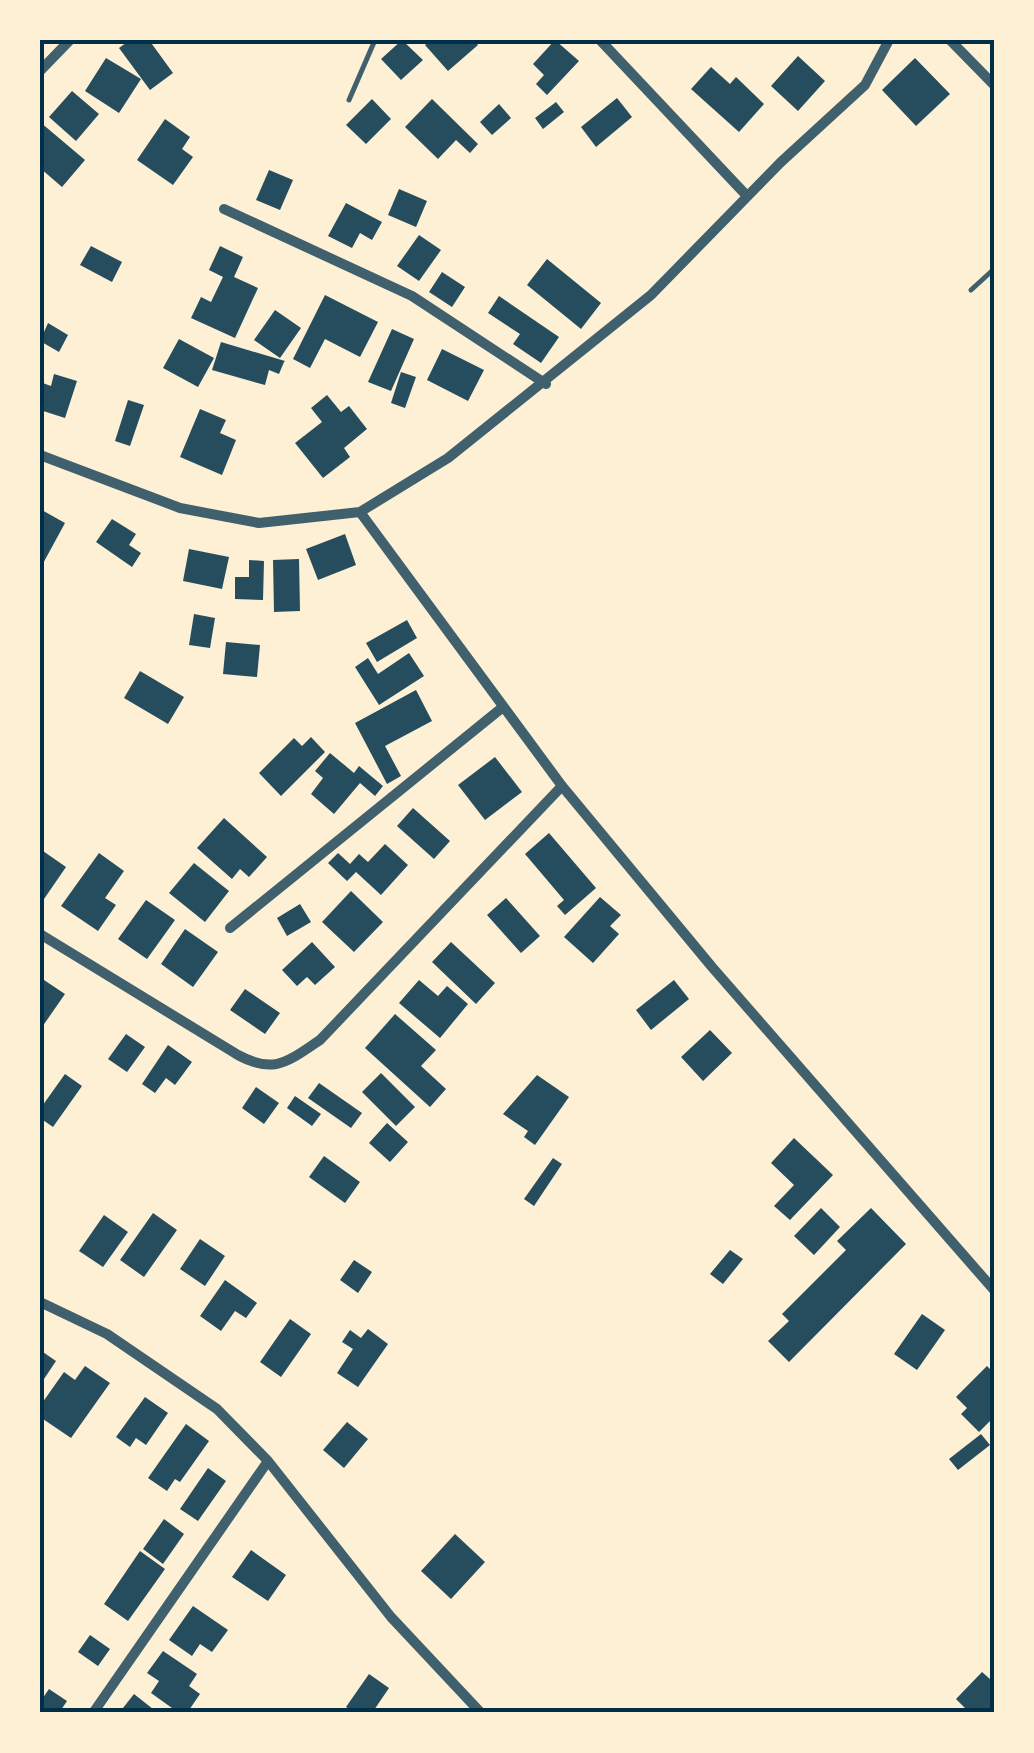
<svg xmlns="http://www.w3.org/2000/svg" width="1034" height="1753" viewBox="0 0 1034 1753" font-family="'Exo 2',sans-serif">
	<rect width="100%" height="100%" fill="#fdf0d5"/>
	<path fill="#264d5e" d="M130 40H149L173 73 150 90 119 48Z
		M402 40 423 60 401 80 381 59Z
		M431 40H474L478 45 448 71 425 45Z
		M555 40 579 61 547 95 536 84 544 75 533 64Z
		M798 56 825 81 798 111 771 86Z
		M106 58 141 79 119 113 85 91Z
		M915 58 950 94 916 126 882 90Z
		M711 67 730 84 736 77 764 104 739 132 691 89Z
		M72 91 99 114 76 141 49 117Z
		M617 98 632 117 596 147 581 127Z
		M372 99 391 119 366 144 346 125Z
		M432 99 478 144 470 153 456 140 438 159 405 127Z
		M556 102 564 112 543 129 535 118Z
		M499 104 511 118 492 135 480 122Z
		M165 119 190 137 182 149 193 157 173 185 137 160Z
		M40 122 85 160 62 187 40 168Z
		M269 170 293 180 280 210 256 200Z
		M399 189 427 201 416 227 388 215Z
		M346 203 382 222 372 240 360 233 352 248 328 236Z
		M419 235 441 250 419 281 397 266Z
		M91 246 122 262 112 282 80 265Z
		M220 246 243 257 234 277 258 288 235 338 191 318 201 297 211 302 223 277 209 270Z
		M547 259 601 303 581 329 527 285Z
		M442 272 465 287 452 307 429 292Z
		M325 295 378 322 360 357 325 339 310 368 293 359Z
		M499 296 559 337 541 363 513 344 520 334 488 313Z
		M275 310 301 328 280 358 254 340Z
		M48 323 68 335 59 352 40 341Z
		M392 329 414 339 391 391 368 382Z
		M179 339 214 358 198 387 163 368Z
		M221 342 285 361 284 362 279 374 269 370 265 385 212 370Z
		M442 349 484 370 468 401 427 380Z
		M401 372 416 377 405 408 391 403Z
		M54 374 77 381 65 418 40 410V382L51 386Z
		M327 395 341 412 349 406 367 429 344 448 350 457 323 478 295 443 322 422 311 408Z
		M128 400 144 405 130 446 115 441Z
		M200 409 226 420 220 433 236 440 222 475 180 457Z
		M40 509 65 523 40 569Z
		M112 519 136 534 129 545 141 553 132 567 96 542Z
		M345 534 356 565 318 580 306 549Z
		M189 549 229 557 222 589 183 581Z
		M299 559 300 611 274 612 273 560Z
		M249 560 264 561 263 600 235 599V577H249Z
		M194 614 215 618 210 648 189 645Z
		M407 620 417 638 377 662 366 643Z
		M226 642 260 645 257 677 223 674Z
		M409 653 424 676 379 705 355 667 368 658 378 674Z
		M140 671 184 697 168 724 124 698Z
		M416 690 432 721 385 746 401 776 387 784 355 723Z
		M311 737 325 752 281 796 259 773 294 738 302 746Z
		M330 753 354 773 359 766 383 786 375 796 360 783 334 814 311 794 323 778 315 771Z
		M495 757 522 792 485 820 458 785Z
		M413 808 450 841 434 859 397 826Z
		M224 818 267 857 249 877 240 869 232 879 197 848Z
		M549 833 596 888 565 915 557 906 564 900 525 854Z
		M385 844 408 865 381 895 356 872 347 881 328 863 338 853 350 864 359 854 368 862Z
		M43 851 66 867 44 899 40 896Z
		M99 853 124 871 105 898 116 905 98 931 61 906Z
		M194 863 229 891 205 922 169 893Z
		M351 891 383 922 354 952 322 922Z
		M600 897 621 915 610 926 619 934 593 963 564 937Z
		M506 898 540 936 521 953 487 915Z
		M146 900 175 920 147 959 118 939Z
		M300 904 311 922 287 936 277 918Z
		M185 929 218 952 193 987 161 964Z
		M312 942 335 967 315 985 307 977 297 986 282 970Z
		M451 942 495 983 476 1004 432 962Z
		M44 980 65 994 40 1030V986Z
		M419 980 438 996 447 986 468 1004 440 1038 399 1003Z
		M674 980 689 999 651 1030 636 1010Z
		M245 989 280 1013 265 1034 230 1010Z
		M395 1014 436 1050 421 1066 446 1089 430 1107 365 1048Z
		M710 1030 732 1053 703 1081 681 1057Z
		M126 1034 145 1047 127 1072 108 1059Z
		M168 1045 192 1062 175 1085 166 1078 155 1093 142 1084Z
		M381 1073 415 1107 396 1126 362 1092Z
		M65 1074 82 1086 53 1127 40 1118V1109Z
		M537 1075 569 1097 535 1145 524 1137 528 1131 503 1114Z
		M319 1083 362 1113 351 1128 308 1098Z
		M256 1087 279 1103 264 1124 242 1108Z
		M295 1096 321 1114 312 1126 287 1108Z
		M387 1123 408 1142 390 1162 369 1143Z
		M794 1138 833 1175 790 1220 774 1206 794 1185 771 1163Z
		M324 1156 360 1182 345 1203 309 1177Z
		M553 1158 562 1164 534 1206 524 1199Z
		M821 1208 840 1227 814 1255 794 1236Z
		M871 1208 906 1244 789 1362 768 1341 789 1321 782 1314 846 1250 837 1241Z
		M153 1213 177 1230 144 1277 120 1260Z
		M104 1215 128 1232 103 1267 79 1251Z
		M200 1239 225 1256 205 1286 180 1269Z
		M730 1250 743 1259 723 1284 710 1274Z
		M354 1260 372 1272 358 1293 340 1280Z
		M225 1280 257 1303 246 1318 235 1311 221 1331 200 1316Z
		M922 1314 945 1330 917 1370 894 1354Z
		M290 1319 311 1334 281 1377 260 1362Z
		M368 1329 388 1344 358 1387 337 1373 353 1349 342 1342 350 1330 361 1338Z
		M40 1350 56 1361 40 1385Z
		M85 1366 110 1383 71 1438 40 1417V1406L64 1372 75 1380Z
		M987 1366 994 1373V1417L979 1432 961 1414 967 1408 956 1397Z
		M145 1397 168 1413 146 1445 136 1438 130 1447 116 1437Z
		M347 1422 368 1439 344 1468 323 1450Z
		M186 1424 209 1441 180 1482 175 1479 167 1491 148 1478Z
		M981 1434 990 1445 958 1470 949 1459Z
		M208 1468 226 1481 198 1521 180 1509Z
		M164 1519 184 1534 163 1564 143 1549Z
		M455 1534 485 1562 451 1599 421 1571Z
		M251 1550 286 1575 268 1601 232 1577Z
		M140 1551 165 1569 128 1621 104 1604Z
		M193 1606 228 1630 212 1652 200 1644 192 1656 169 1640Z
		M90 1635 110 1649 98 1666 78 1652Z
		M163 1651 197 1674 189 1686 200 1694 187 1713H179L151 1693 159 1681 147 1673Z
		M982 1672 990 1679 994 1674V1713H970L956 1699Z
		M369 1674 389 1688 372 1713H355L346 1707Z
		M49 1689 67 1701 59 1713 40 1712V1702Z
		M134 1694 158 1713H119Z"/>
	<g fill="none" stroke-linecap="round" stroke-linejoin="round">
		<path stroke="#3f606c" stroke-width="5" d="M349 100 375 40
			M971 290 994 269"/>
		<path stroke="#3f606c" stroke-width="10" d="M600 40 747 196
			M950 40 994 85
			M40 71 70 40
			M224 209 412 296 546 384
			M40 455 180 508 259 523 360 512 448 458 651 295 781 162 865 85 889 40
			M360 512 562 786 712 967 994 1290
			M230 928 503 707
			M40 934 238 1055C275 1075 288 1061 320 1040L562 786
			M40 1302 107 1334 217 1409 268 1461 391 1617 481 1713
			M93 1713 268 1461"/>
	</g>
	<rect width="1034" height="1753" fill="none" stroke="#fdf0d5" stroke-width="85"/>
	<rect x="42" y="42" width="950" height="1668" fill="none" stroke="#003049" stroke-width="4"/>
</svg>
